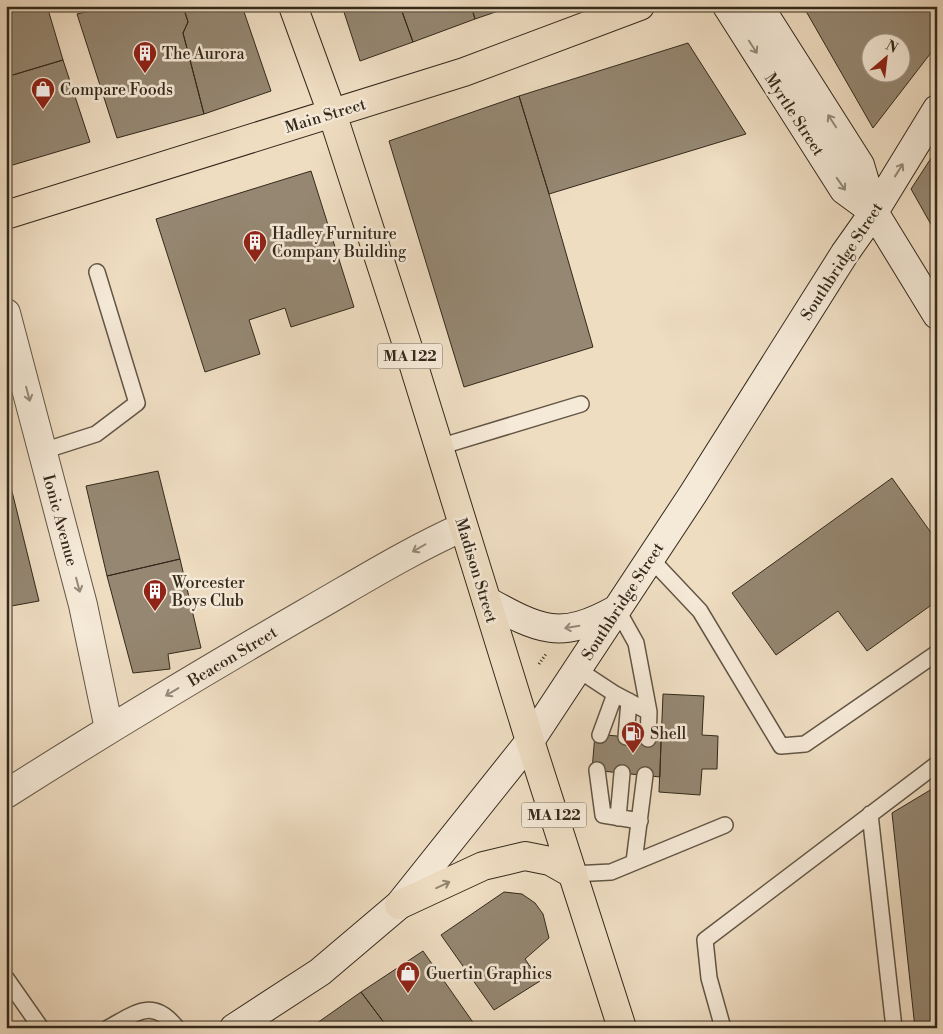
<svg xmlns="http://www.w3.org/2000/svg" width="943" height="1034" viewBox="0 0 943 1034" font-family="'Libre Bodoni',serif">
	<rect width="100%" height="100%" fill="#efddc2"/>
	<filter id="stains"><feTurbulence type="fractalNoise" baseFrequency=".004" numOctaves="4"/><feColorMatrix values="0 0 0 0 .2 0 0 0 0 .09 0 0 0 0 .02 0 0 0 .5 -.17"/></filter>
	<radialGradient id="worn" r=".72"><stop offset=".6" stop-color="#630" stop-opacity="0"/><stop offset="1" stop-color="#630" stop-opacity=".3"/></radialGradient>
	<path fill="#958772" stroke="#33291b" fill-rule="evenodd" d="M6 6H47L63 60 6 77Z
		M111 6H183L188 22 183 33 204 114 117 138 77 14Z
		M183 6H242L271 91 204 114 183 33 188 22Z
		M342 6H400L413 42 360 61Z
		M400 6H471L475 19 413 42Z
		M471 6H513L475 19Z
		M803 6H937V45L873 128ZM870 42H900V72H870Z
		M688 43 746 134 549 194 519 96Z
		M63 60 90 142 6 167V77Z
		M519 96 549 194 593 347 464 387 389 141Z
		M937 149V226L933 228 911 189Z
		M311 171 354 307 291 327 285 308 249 320 260 354 205 372 156 219Z
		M6 467 39 601 6 607Z
		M158 471 180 559 107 576 86 486Z
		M892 478 937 541V601L867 651 838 611 776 655 732 593Z
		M180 559 201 648 168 654 170 669 133 673 107 576Z
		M663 694 704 696 702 735 718 736 717 769H702L700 795 659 792Z
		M595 734 661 740 660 777 592 770Z
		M937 786V1028H915L892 813Z
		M504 892 522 894 535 903 543 914 549 938 525 959 540 981 494 1010 441 935Z
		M423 951 477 1028H388L361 992Z
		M361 992 388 1028H310Z"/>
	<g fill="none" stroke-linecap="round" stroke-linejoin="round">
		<g stroke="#625645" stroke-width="18">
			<path id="lane" d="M439 447 581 404
				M43 451 96 434 137 403 97 272
				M650 558 700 611 781 746 805 744 937 653
				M617 609 636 643 649 712 648 739
				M577 669 615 694 649 712
				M600 735 615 694
				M626 737 629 701
				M597 770 603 815 640 821
				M870 814 894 1028
				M618 818 622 773
				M634 862 645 775
				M573 874 611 872 725 825
				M6 978 41 1028
				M108 1028C136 1013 153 997 177 1028
				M723 1028 709 978 705 940 937 764"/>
		</g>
		<g stroke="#625645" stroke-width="30">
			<path id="street" d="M6 313 83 605 109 729
				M6 794C105 731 205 671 307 612 358 583 409 551 463 527"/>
		</g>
		<g stroke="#33291b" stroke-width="30">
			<path id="secondary" d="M727 6 844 190 874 212
				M759 6 860 165 874 212 937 315
				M487 601C540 630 560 641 617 609
				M234 1028 320 972 399 905 530 741 693 494 845 253 874 212 937 109"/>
		</g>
		<g stroke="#33291b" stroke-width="30">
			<path id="primary" d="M293 6 332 113 413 363 530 741 622 1028
				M6 215 464 72 640 6
				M399 905 483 866 525 856 550 861 573 874"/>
		</g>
		<path stroke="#33291b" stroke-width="3" stroke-dasharray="1 2.5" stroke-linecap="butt" d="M539 664 546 654"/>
		<use href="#lane" stroke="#f5e9d7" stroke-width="15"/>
		<use href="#street" stroke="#f5e9d7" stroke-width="28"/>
		<use href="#secondary" stroke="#f5e9d7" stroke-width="28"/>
		<use href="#primary" stroke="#efddc2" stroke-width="28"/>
	</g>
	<defs><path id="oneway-shaft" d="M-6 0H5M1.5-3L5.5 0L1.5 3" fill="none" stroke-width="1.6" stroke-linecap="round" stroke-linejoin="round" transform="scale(1.25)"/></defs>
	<g stroke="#948979">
		<use href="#oneway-shaft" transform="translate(753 47) rotate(57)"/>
		<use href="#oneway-shaft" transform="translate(832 121) rotate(-123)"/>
		<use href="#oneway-shaft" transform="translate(899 170) rotate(-58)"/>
		<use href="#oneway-shaft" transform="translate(841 184) rotate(55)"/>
		<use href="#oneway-shaft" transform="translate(28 394) rotate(75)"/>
		<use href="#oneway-shaft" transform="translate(419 548) rotate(150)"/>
		<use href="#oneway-shaft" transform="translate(78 585) rotate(75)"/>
		<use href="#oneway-shaft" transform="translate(572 627) rotate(170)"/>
		<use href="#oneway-shaft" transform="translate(172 692) rotate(149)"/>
	</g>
	<use stroke="#91836e" href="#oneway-shaft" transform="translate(443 885) rotate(-25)"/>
	<defs>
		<g id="building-pin" transform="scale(1.25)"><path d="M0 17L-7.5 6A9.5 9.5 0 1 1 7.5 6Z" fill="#8f2418" stroke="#f5e9d7"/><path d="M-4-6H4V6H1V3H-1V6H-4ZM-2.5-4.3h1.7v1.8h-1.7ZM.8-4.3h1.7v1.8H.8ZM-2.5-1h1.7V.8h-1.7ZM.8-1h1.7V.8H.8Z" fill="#fff"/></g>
		<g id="shop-pin" transform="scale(1.25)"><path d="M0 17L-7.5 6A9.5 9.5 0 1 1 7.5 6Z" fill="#8f2418" stroke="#f5e9d7"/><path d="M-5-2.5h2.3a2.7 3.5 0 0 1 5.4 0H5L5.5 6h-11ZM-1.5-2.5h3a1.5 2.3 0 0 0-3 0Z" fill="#fff"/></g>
		<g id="fuel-pin" transform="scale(1.25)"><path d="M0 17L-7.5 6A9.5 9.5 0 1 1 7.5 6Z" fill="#8f2418" stroke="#f5e9d7"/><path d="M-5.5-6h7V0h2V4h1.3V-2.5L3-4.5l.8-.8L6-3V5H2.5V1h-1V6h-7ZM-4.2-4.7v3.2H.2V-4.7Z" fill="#fff"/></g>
	</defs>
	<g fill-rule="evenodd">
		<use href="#building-pin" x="145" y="53"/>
		<use href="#shop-pin" x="43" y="89"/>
		<use href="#building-pin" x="255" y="242"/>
		<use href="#building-pin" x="155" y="591"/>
		<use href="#fuel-pin" x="633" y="733"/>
		<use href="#shop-pin" x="408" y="973"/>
	</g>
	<g text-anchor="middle" stroke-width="5" stroke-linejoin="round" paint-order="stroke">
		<g fill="#f5e9d7" stroke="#6d6353" stroke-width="1">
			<rect x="377.5" y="343.5" width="65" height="25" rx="4"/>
			<rect x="521.5" y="802.5" width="65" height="25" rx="4"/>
		</g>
		<g font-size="15" font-weight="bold" fill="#33291b">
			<text x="410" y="361">MA 122</text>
			<text x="554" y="820">MA 122</text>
		</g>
		<g font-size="16" fill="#33291b" stroke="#f5e9d7" text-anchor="start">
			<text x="162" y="59">The Aurora</text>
			<text x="60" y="95">Compare Foods</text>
			<text x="272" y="239">Hadley Furniture<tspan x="272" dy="18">Company Building</tspan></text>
			<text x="172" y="588">Worcester<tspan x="172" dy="18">Boys Club</tspan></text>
			<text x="650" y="739">Shell</text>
			<text x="426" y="979">Guertin Graphics</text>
		</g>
		<g font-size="16" fill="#33291b" stroke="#f5e9d7">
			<text transform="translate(795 114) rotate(57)" y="6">Myrtle Street</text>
			<text transform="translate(325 115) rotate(-17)" y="6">Main Street</text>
			<text transform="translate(841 261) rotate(-57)" y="6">Southbridge Street</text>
			<text transform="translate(61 520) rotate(75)" y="6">Ionic Avenue</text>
			<text transform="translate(477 570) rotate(73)" y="6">Madison Street</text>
			<text transform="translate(622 601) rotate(-57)" y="6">Southbridge Street</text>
			<text transform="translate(232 656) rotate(-31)" y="6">Beacon Street</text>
		</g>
	</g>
	<rect width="943" height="1034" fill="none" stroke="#efddc2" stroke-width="25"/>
	<rect x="8" y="8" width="928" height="1019" fill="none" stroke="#33291b" stroke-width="2.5"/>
	<rect x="12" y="12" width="918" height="1009" fill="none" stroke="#33291b"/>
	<g transform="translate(886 58) rotate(28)"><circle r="24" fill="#f5e9d7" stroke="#a79c8c"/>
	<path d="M0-4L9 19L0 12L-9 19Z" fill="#8f2418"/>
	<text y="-8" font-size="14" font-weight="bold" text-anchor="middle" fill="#33291b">N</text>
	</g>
	<rect width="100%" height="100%" filter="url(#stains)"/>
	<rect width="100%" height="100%" fill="url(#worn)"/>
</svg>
